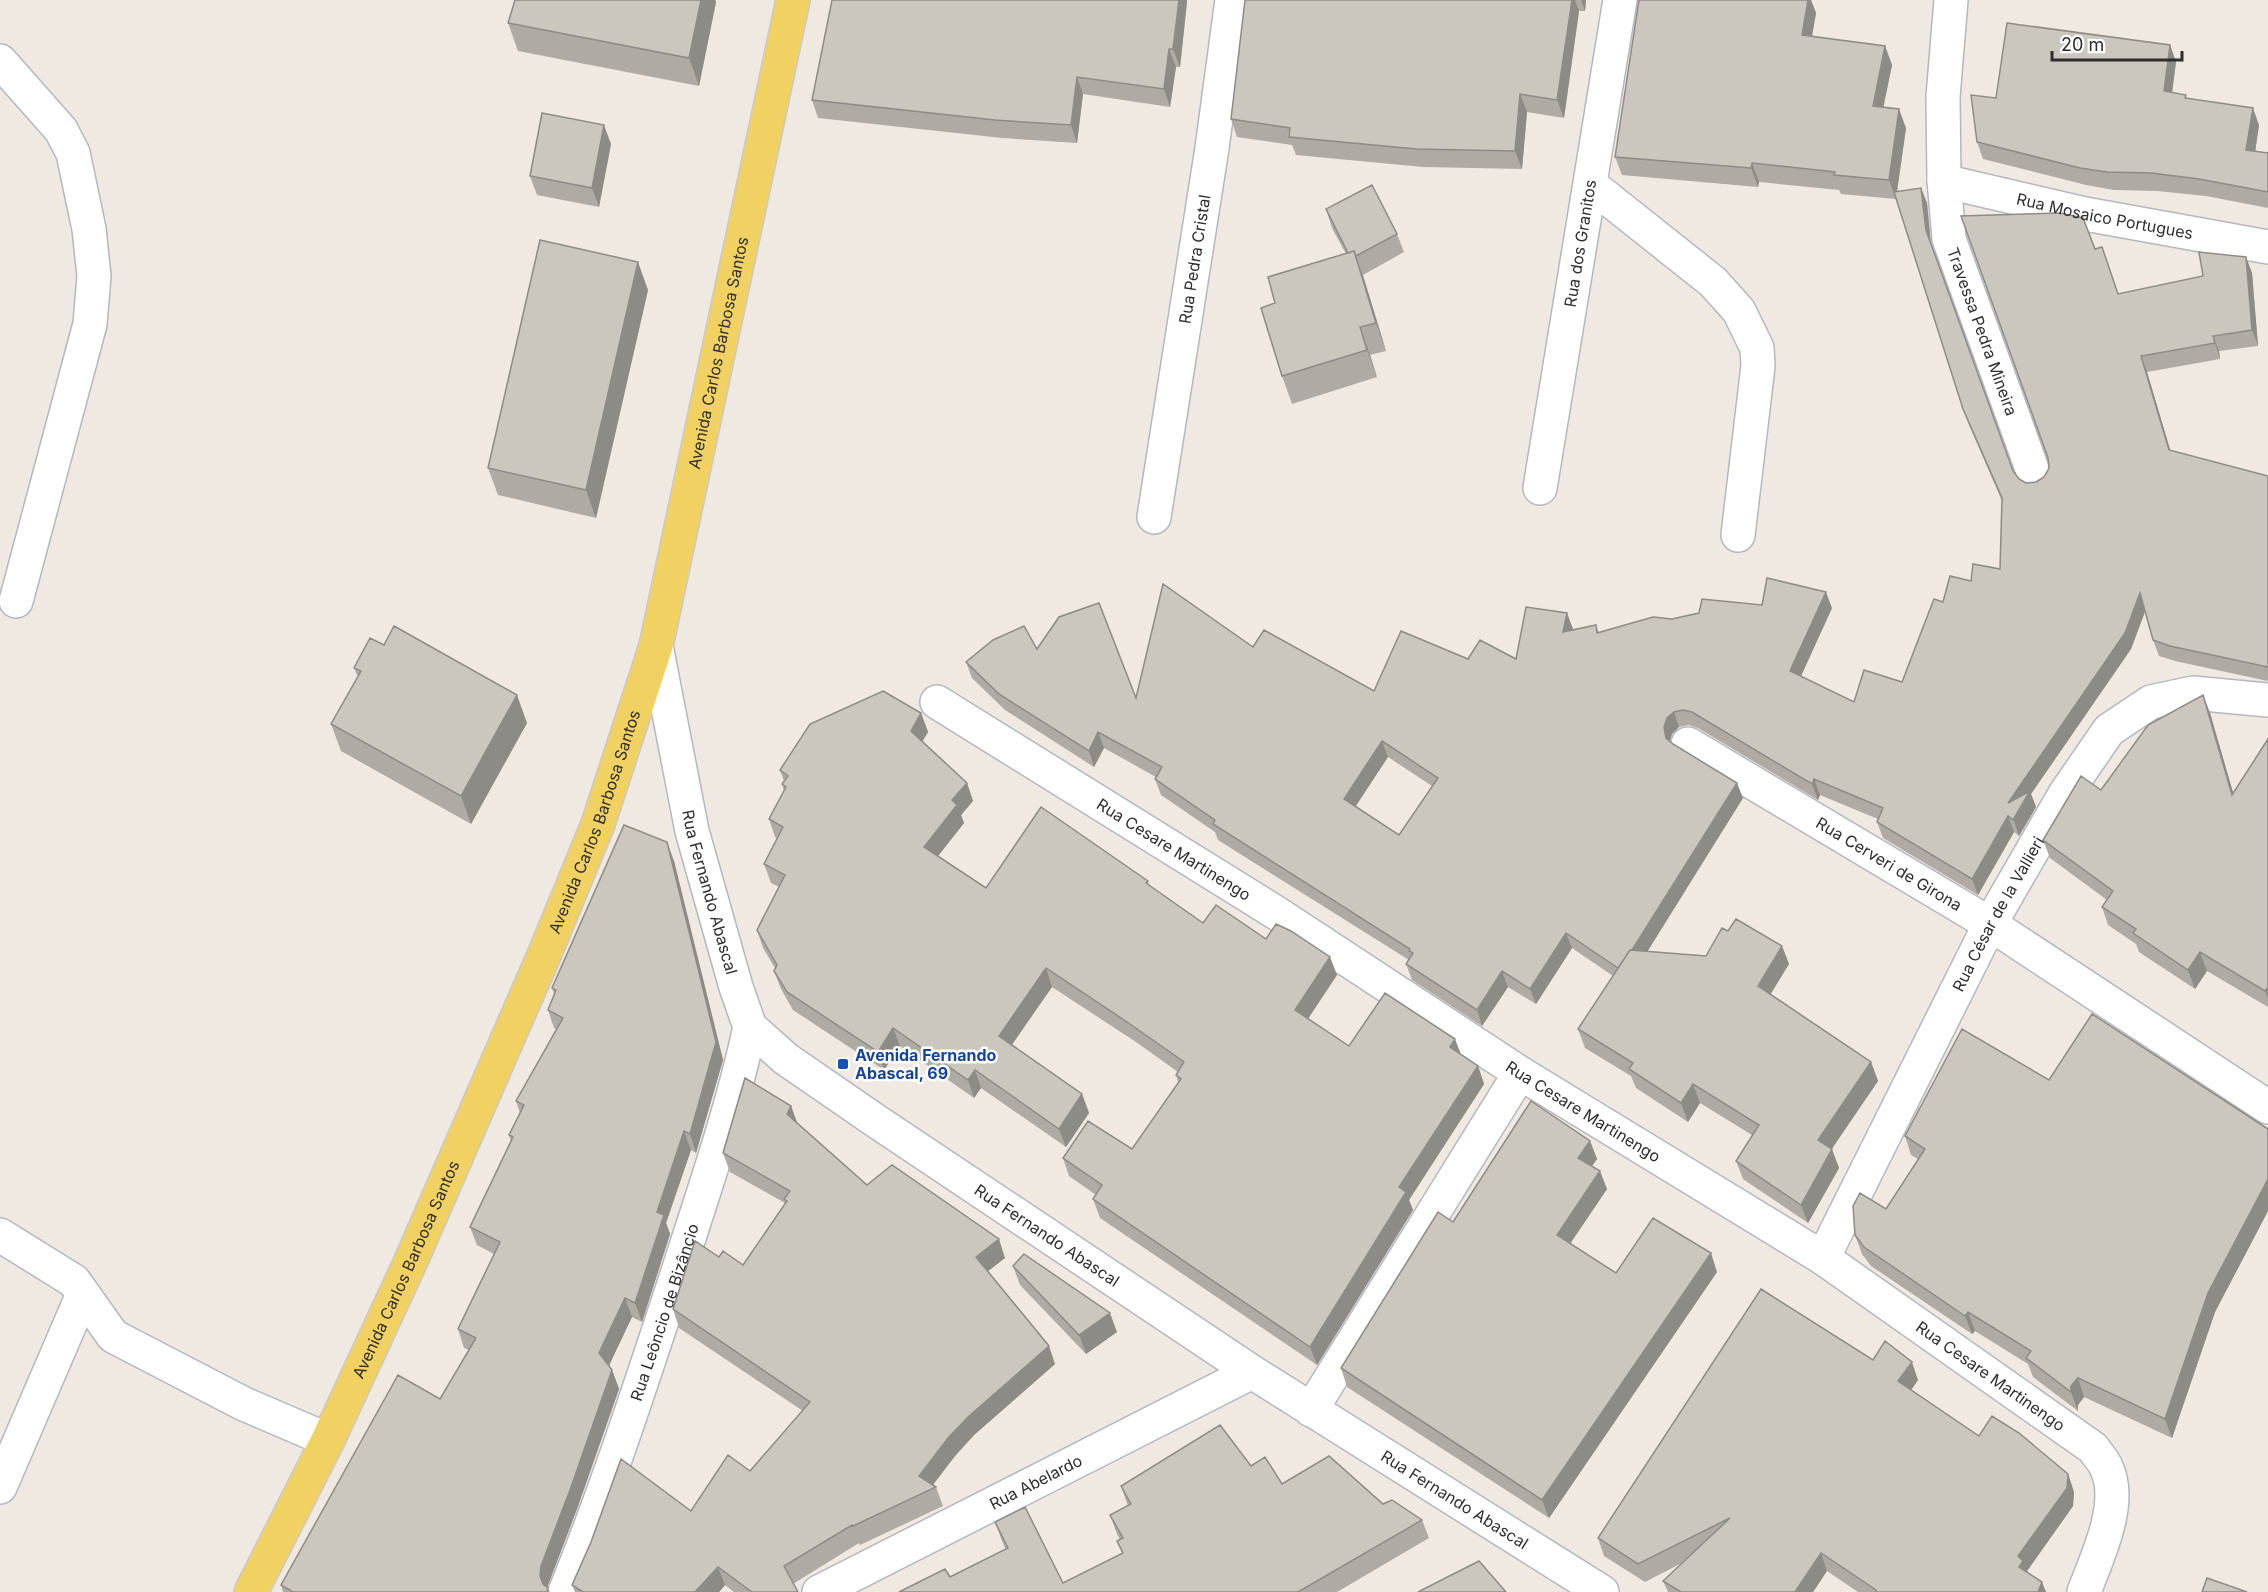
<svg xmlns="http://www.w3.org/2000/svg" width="2268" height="1592" viewBox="0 0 2268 1592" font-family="Inter,sans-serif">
	<rect width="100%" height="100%" fill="#efe9e1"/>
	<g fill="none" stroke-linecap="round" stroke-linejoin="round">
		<g stroke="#b4b7c1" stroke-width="36">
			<g id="minor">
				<path id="s1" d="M1951 0 1943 97 1944 180 1949 239 2036 480"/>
				<path d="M0 61 61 130 73 153 89 229 94 276 90 324 16 601"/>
				<path id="s2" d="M1944 180 1956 184 2085 214 2268 247"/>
				<path d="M1591 185 1713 282 1739 311 1757 348 1758 366 1738 535"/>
				<path id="s3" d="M1540 488 1620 0"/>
				<path id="s4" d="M1154 517 1212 148 1232 0"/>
				<path id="s5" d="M656 646 692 831 736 987 750 1027 786 1059 876 1121 1252 1372 1602 1592"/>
				<path id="s6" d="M937 702 1278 914 1520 1073 1823 1258 2093 1448C2097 1454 2103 1460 2106 1467 2124 1503 2097 1557 2084 1592"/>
				<path id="s7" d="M1688 744 1990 924 2268 1107"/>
				<path d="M0 1235 74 1281 113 1336 244 1404 328 1440"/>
				<path id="s8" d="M1823 1258 1990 924 2065 794 2109 730 2151 702 2193 693 2268 700"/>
				<path d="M1311 1410 1520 1073"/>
				<path d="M0 1487 83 1294"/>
				<path id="s9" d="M565 1592C606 1491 640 1387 674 1284 701 1199 731 1115 750 1027"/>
				<path id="s10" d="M819 1592 1252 1372"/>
			</g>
		</g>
		<g stroke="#c9c9c9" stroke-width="36">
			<g id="major">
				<path id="s11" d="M251 1592 328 1440 410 1263 545 953 598 824 656 646 793 0"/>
			</g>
		</g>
		<use href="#minor" stroke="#fff" stroke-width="33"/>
		<use href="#major" stroke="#f2d163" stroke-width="33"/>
	</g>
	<path fill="#afaba4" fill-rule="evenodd" d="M515 0H715L716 2 699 86 518 51 508 23Z
		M832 0H1187V2L1180 67H1176L1170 107 1083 94 1077 143 1002 138 818 118 812 100Z
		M1245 0H1586L1585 11H1579L1564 118 1527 112 1522 169 1423 167 1296 155 1292 145 1237 137 1231 119Z
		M1639 0H1811L1816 13 1812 36 1885 46 1892 65 1883 107 1906 128 1897 191 1921 188 1927 203 1931 245 2013 471 2019 479 2026 483 2036 482 2044 477 2049 468 2095 249 2102 247 2118 294 2203 276 2246 257 2252 273 2258 346 2219 351 2220 359 2147 372 2170 450 2268 476V681L2175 661 2159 656 2153 640 2145 611 2131 649 2031 794 2036 807 2019 836 2014 832 1978 895 1883 838 1877 822 1878 819 1820 795 1818 800 1698 728 1689 725 1679 727 1672 734 1670 742 1673 744 1743 798 1647 951 1706 956 1728 931 1782 946 1789 964 1771 994 1871 1062 1878 1081 1831 1149 1839 1168 1808 1223 1743 1179 1736 1161 1752 1135 1700 1103 1688 1122 1636 1088 1631 1076 1585 1048 1578 1029 1613 976 1572 948 1536 1004 1508 987 1482 1026 1412 980 1406 964 1409 960 1218 840 1215 832 1161 795 1155 779 1156 777 1104 748 1094 767 1005 710 972 678 966 662 1037 649 1136 698 1253 647 1374 691 1468 659H1516L1567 613 1572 630 1596 625 1599 633 1672 619 1762 605 1832 608 1801 676 1854 702 1902 682 1943 602 1971 581 2000 569 2002 501 1969 425 1963 409 1896 199 1841 194 1839 190 1759 182 1758 187 1622 175 1615 157ZM1388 757 1432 786 1399 835 1355 806Z
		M2170 45 2176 62 2172 92 2259 125 2255 151 2268 153V208L2206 196 2157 191 2114 190 2086 185 1983 159 1977 142 1996 98Z
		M611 144 599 207 537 195 530 176Z
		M1326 209 1397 234 1404 252 1363 275 1386 351 1370 355 1377 377 1292 404 1282 376 1275 303 1346 254 1332 228Z
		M648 290 596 518 498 495 488 468Z
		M354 668 527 723 471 824 341 751 331 724 358 677Z
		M2203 695 2210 713 2233 793 2268 739V1007L2207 971 2195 989 2139 952 2136 944 2108 925 2102 907 2107 900 2050 858 2043 840 2101 790Z
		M921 713 928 732 922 741 967 783 973 801 961 815 964 823 938 856 986 888 1148 881 1149 886 1203 923 1266 939 1337 975 1308 1018 1349 1046 1461 1054 1478 1066 1484 1084 1409 1200 1413 1210 1317 1365 1100 1218 1093 1199 1096 1195 1069 1176 1063 1158 1132 1149 1178 1082 1176 1075 1178 1072 1136 1042 1052 987 1012 1045 1082 1094 1089 1113 1066 1147 981 1088 974 1098 900 1046 884 1070 793 1010 781 989 774 971 775 968 763 948 757 930 779 887 771 883 764 864 777 839 775 837 769 819 784 791 782 784 784 781 780 770Z
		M674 861 723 1060 696 1153 691 1150 666 1223 670 1234 642 1322 632 1317 609 1365 612 1370 619 1389 577 1509 548 1585 547 1588 550 1592H283L281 1585 440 1399 469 1350 464 1348 458 1329 494 1254 477 1245 470 1227 511 1142 509 1135 520 1113 516 1101 556 1029 554 1028 548 1010 554 994 552 988Z
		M2049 1080 2268 1129V1211L2215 1312 2172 1438 2084 1397 2078 1405V1411L2033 1377 2028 1364 1975 1331 1972 1334 1871 1266 1862 1254 1855 1235 1886 1209 1918 1159 1911 1155 1905 1136Z
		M791 1106 797 1123 867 1185 1005 1258 988 1271 1055 1364 974 1435 955 1456 933 1485 936 1487 943 1506 860 1545 859 1543 793 1584 798 1592H734L725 1585 719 1592H575L572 1585 691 1511 750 1471 803 1411 679 1328 673 1309 719 1257 743 1265 785 1203 730 1172 723 1153Z
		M1590 1141 1597 1159 1592 1166 1607 1189 1570 1244 1616 1273 1717 1272 1549 1518 1347 1387 1341 1368 1453 1222Z
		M1013 1266 1117 1332 1086 1354 1020 1285Z
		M1873 1360 1918 1380 1911 1390 1979 1436 2068 1474 2074 1492 2073 1506 2027 1571 2028 1573 2046 1592H1858L1827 1571 1813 1592H1668L1663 1581 1682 1563 1645 1582 1604 1556 1598 1538Z
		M1251 1466 1282 1484 1383 1504 1422 1520 1429 1538 1337 1592H899L950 1577 1006 1550 1002 1541 995 1522 1063 1583 1122 1553 1117 1541 1120 1540 1117 1534 1110 1515 1128 1506 1121 1486Z"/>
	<path fill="#8e8b86" d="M701 0H715L716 2 699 86 689 58Z
		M1179 0H1187V2L1180 67 1173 49Z
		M1572 0H1575L1579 11 1564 118 1557 100Z
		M1581 0H1586L1585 11Z
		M1808 0H1811L1816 13 1809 53 1802 35Z
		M2170 45 2176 62 2170 108 2164 91Z
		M1885 46 1892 65 1880 124 1873 106Z
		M1169 49 1176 67 1170 107 1164 89Z
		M1077 77 1083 94 1077 143 1071 125Z
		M1520 94 1527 112 1522 169 1515 151Z
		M2253 108 2259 125 2253 167 2246 150Z
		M1899 109 1906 128 1896 199 1889 180Z
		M604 125 611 144 599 207 592 188Z
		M1752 163 1759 182 1758 187 1751 168Z
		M1921 188 1927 203 1931 245 1926 230Z
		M1354 251 1364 279 1386 351 1376 323Z
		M2246 257 2252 273 2258 346 2252 330Z
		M638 262 648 290 596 518 586 490Z
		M1360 327 1370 355 1377 377 1367 350Z
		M2213 336 2219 351 2220 359 2215 343Z
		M2141 356 2147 372 2175 466 2169 450Z
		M1826 592 1832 608 1796 687 1790 671Z
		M2140 593 2146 609 2131 649 2031 794 2036 807 2019 836 2008 803Z
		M1567 613 1573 629 1569 648 1563 632Z
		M517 695 527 723 471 824 461 796Z
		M2203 695 2210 713 2239 813 2232 795Z
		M1674 712 1679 727 1672 734 1669 743 1666 738 1664 727 1667 718Z
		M921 713 928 732 918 749 911 731Z
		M1098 732 1104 748 1094 767 1089 751Z
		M1382 741 1388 757 1350 815 1344 799Z
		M1814 779 1820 795 1818 800 1812 784Z
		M967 783 973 801 961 815 964 823 931 865 924 847 952 800Z
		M1737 783 1743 798 1626 986 1620 970Z
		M2008 816 2014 832 1978 895 1972 879Z
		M667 842 674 861 723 1060 696 1153 690 1134Z
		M1566 933 1572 948 1536 1004 1530 989Z
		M1782 946 1789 964 1764 1004 1758 986Z
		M2200 952 2207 971 2195 989 2188 970Z
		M1330 957 1337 975 1302 1028 1295 1010Z
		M1046 968 1052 987 1005 1054 999 1036Z
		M1502 971 1508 987 1482 1026 1477 1010Z
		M2268 987V999L2265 991Z
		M893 1028 900 1046 884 1070 878 1052Z
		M1455 1039 1462 1057 1450 1047Z
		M1871 1062 1878 1081 1825 1159 1818 1140Z
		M1478 1066 1484 1084 1409 1200 1413 1210 1317 1365 1310 1347 1399 1187Z
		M975 1070 981 1088 974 1098 968 1080Z
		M1693 1084 1700 1103 1688 1122 1681 1103Z
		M1082 1094 1089 1113 1066 1147 1059 1129Z
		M791 1106 798 1125 787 1114Z
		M684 1131 691 1150 666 1223 670 1234 642 1322 635 1303 657 1212Z
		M1590 1141 1597 1159 1585 1176 1578 1158Z
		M1832 1149 1839 1168 1808 1223 1801 1205Z
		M1600 1171 1607 1189 1563 1254 1557 1235Z
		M2268 1179V1211L2215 1312 2172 1438 2165 1419 2208 1293Z
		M999 1239 1005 1258 983 1275 976 1257Z
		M1711 1253 1717 1272 1549 1518 1542 1500Z
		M625 1298 632 1317 606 1372 599 1353Z
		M1968 1312 1975 1331 1972 1334 1965 1316Z
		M1110 1313 1117 1332 1086 1354 1079 1335Z
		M1049 1346 1055 1364 974 1435 955 1456 928 1491 919 1476 948 1438 968 1417Z
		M1912 1362 1918 1380 1904 1400 1898 1381Z
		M612 1370 619 1389 577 1509 548 1585 547 1592 540 1576 541 1566Z
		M2078 1378 2084 1397 2078 1405V1411L2071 1392V1386Z
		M2068 1474 2074 1492 2073 1506 2027 1571 2030 1579 2019 1567 2018 1556Z
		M1821 1553 1827 1571 1813 1592H1795Z
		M718 1567 725 1585 719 1592H695Z
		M2042 1582 2046 1592H2038Z"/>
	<path fill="#cbc7bf" stroke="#8e8b86" stroke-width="1.5" fill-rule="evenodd" d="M515 0H701L689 58 508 23Z
		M832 0H1179L1173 49H1169L1164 89 1077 77 1071 125 995 120 812 100Z
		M1245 0H1572L1557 100 1520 94 1515 151 1416 149 1289 137 1290 128 1231 119Z
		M1639 0H1808L1802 35 1885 46 1873 106 1899 109 1889 180 1834 175 1835 172 1752 163 1751 168 1615 157Z
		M2007 23 2170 45 2164 91 2186 95 2185 98 2253 108 2246 150 2268 153V192L2199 179 2151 173 2107 172 2080 168 1977 142 1971 95 1996 98Z
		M542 113 604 125 592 188 530 176Z
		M1372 185 1397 234 1356 256 1354 251 1348 253 1326 209Z
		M1921 188 1926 230 2013 471 2019 479 2026 483 2036 482 2044 477 2049 468 2048 458 1961 216 2060 213 2083 218 2095 249 2102 247 2118 294 2203 276 2199 252 2246 257 2252 330 2213 336 2215 343 2141 356 2169 450 2268 476V667L2170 646 2153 640 2140 593 2125 633 2008 803 2030 791 2013 820 2008 816 1972 879 1877 822 1883 808 1814 779 1812 784 1692 712 1683 710 1674 712 1667 718 1664 727 1666 738 1673 744 1737 783 1632 950H1630L1618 968 1566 933 1530 989 1502 971 1477 1010 1406 964 1413 953 1409 951 1410 949 1213 824 1215 820 1155 779 1162 767 1098 732 1089 751 999 694 966 662 993 640 1024 626 1037 649 1059 617 1099 603 1136 698 1163 584 1253 647 1264 630 1374 691 1401 631 1468 659 1480 640 1516 659 1526 607 1567 613 1563 632 1596 625 1597 633 1653 617 1672 619 1699 613 1702 599 1762 605 1767 578 1826 592 1790 671 1854 702 1864 670 1902 682 1934 599 1943 602 1950 576 1971 581 1973 564 2000 569 2002 498 1963 409 1894 192ZM1382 741 1438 778 1399 835 1344 799Z
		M540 240 638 262 586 490 488 468Z
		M1354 251 1376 323 1360 327 1367 350 1282 376 1261 308 1275 303 1268 277Z
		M394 626 517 695 461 796 331 724 361 671 354 668 370 638 384 645Z
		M883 691 921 713 911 731 967 783 952 800 957 805 924 847 986 888 1041 807 1148 881 1146 883 1203 923 1216 905 1266 939 1276 924 1291 931 1330 957 1295 1010 1349 1046 1385 993 1455 1039 1450 1047 1478 1066 1399 1187 1406 1192 1310 1347 1093 1199 1102 1185 1063 1158 1088 1121 1132 1149 1181 1079 1176 1075 1184 1062 1130 1024 1046 968 999 1036 1082 1094 1059 1129 975 1070 968 1080 893 1028 878 1052 787 992 774 971 777 965 757 930 785 875 764 864 783 827 769 819 786 787 782 784 788 776 780 770 810 724Z
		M2203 695 2232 795 2268 739V987L2265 991 2200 952 2188 970 2133 933 2136 929 2102 907 2113 891 2043 840 2081 776 2101 790 2148 725Z
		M624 825 667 842 716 1042 690 1134 684 1131 657 1212 664 1215 635 1303 625 1298 599 1353 612 1370 570 1490 541 1566 540 1576 543 1584 548 1588 547 1592H293L281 1585 398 1375 440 1399 476 1338 458 1329 500 1242 470 1227 513 1137 509 1135 524 1105 516 1101 563 1018 548 1010 556 990 552 988Z
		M1736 919 1782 946 1758 986 1871 1062 1818 1140 1832 1149 1801 1205 1736 1161 1759 1125 1693 1084 1681 1103 1629 1069 1633 1063 1578 1029 1630 950 1706 956 1722 928 1728 931Z
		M2092 1014 2268 1129V1179L2208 1293 2165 1419 2078 1378 2071 1386V1392L2026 1358 2031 1351 1968 1312 1965 1316 1864 1247 1855 1235 1853 1206 1860 1193 1886 1209 1925 1149 1905 1136 1962 1029 2049 1080Z
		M745 1078 791 1106 787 1114 867 1185 892 1165 999 1239 976 1257 1049 1346 968 1417 948 1438 919 1476 936 1487 853 1526 852 1525 784 1566 798 1592H752L718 1567 695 1592H583L572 1585 591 1542 621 1459 691 1511 728 1455 750 1471 810 1402 673 1309 695 1241 719 1257 723 1251 743 1265 787 1201 784 1199 790 1191 723 1153Z
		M1531 1101 1590 1141 1578 1158 1600 1171 1557 1235 1616 1273 1653 1218 1711 1253 1542 1500 1341 1368 1438 1212 1453 1222Z
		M1024 1254 1110 1313 1079 1335 1013 1266Z
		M1761 1289 1873 1360 1885 1341 1912 1362 1898 1381 1979 1436 1992 1416 2019 1433 2068 1474 2067 1488 2018 1556 2023 1561 2019 1567 2042 1582 2038 1592H1875L1876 1590 1821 1553 1795 1592H1681L1663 1581 1730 1518 1638 1564 1598 1538Z
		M1220 1425 1251 1466 1265 1457 1282 1484 1329 1456 1383 1504 1392 1500 1422 1520 1298 1592H899L945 1569 950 1577 1008 1548 995 1522 1025 1507 1063 1583 1123 1553 1117 1541 1123 1538 1110 1515 1131 1504 1121 1486Z
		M1479 1561 1506 1592H1418Z
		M2207 1578 2247 1592H2202Z"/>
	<rect fill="#1a4fb4" stroke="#fff" stroke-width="2" x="837" y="1058" width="12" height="12" rx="3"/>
	<g text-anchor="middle" stroke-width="5" stroke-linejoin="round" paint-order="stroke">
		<g font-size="16" fill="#2e2e2e" stroke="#fff">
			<text dy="6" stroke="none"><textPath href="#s2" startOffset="165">Rua Mosaico Portugues</textPath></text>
			<text dy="6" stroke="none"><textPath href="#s3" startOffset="248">Rua dos Granitos</textPath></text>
			<text dy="6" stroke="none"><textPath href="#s4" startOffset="261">Rua Pedra Cristal</textPath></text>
			<text dy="6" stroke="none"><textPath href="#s1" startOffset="338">Travessa Pedra Mineira</textPath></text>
			<text dy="6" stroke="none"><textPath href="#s11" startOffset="1330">Avenida Carlos Barbosa Santos</textPath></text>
			<text dy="6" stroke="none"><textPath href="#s11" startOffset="844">Avenida Carlos Barbosa Santos</textPath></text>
			<text dy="6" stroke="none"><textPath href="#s6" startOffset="279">Rua Cesare Martinengo</textPath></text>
			<text dy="6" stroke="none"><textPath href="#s7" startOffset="234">Rua Cerveri de Girona</textPath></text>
			<text dy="6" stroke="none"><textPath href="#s5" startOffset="252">Rua Fernando Abascal</textPath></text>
			<text dy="6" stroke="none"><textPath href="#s8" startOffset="386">Rua César de la Vallieri</textPath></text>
			<text dy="6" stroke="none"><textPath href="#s6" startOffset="765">Rua Cesare Martinengo</textPath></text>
			<text dy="6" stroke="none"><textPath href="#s5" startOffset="756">Rua Fernando Abascal</textPath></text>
			<text dy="6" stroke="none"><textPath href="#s11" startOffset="358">Avenida Carlos Barbosa Santos</textPath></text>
			<text dy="6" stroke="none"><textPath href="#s9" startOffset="297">Rua Leôncio de Bizâncio</textPath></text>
			<text dy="6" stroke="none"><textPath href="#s6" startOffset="1251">Rua Cesare Martinengo</textPath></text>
			<text dy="6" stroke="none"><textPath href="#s10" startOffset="243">Rua Abelardo</textPath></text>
			<text dy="6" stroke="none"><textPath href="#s5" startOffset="1242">Rua Fernando Abascal</textPath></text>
		</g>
		<g font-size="16" font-weight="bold" fill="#164399" stroke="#fff" text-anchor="start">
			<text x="855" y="1061">Avenida Fernando<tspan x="855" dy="18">Abascal, 69</tspan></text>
		</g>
	</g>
	<path d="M2052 51v9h130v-9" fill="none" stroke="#2e2e2e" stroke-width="3"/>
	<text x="2061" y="51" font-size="18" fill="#2e2e2e" stroke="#ffffff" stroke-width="4.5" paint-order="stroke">20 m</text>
</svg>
